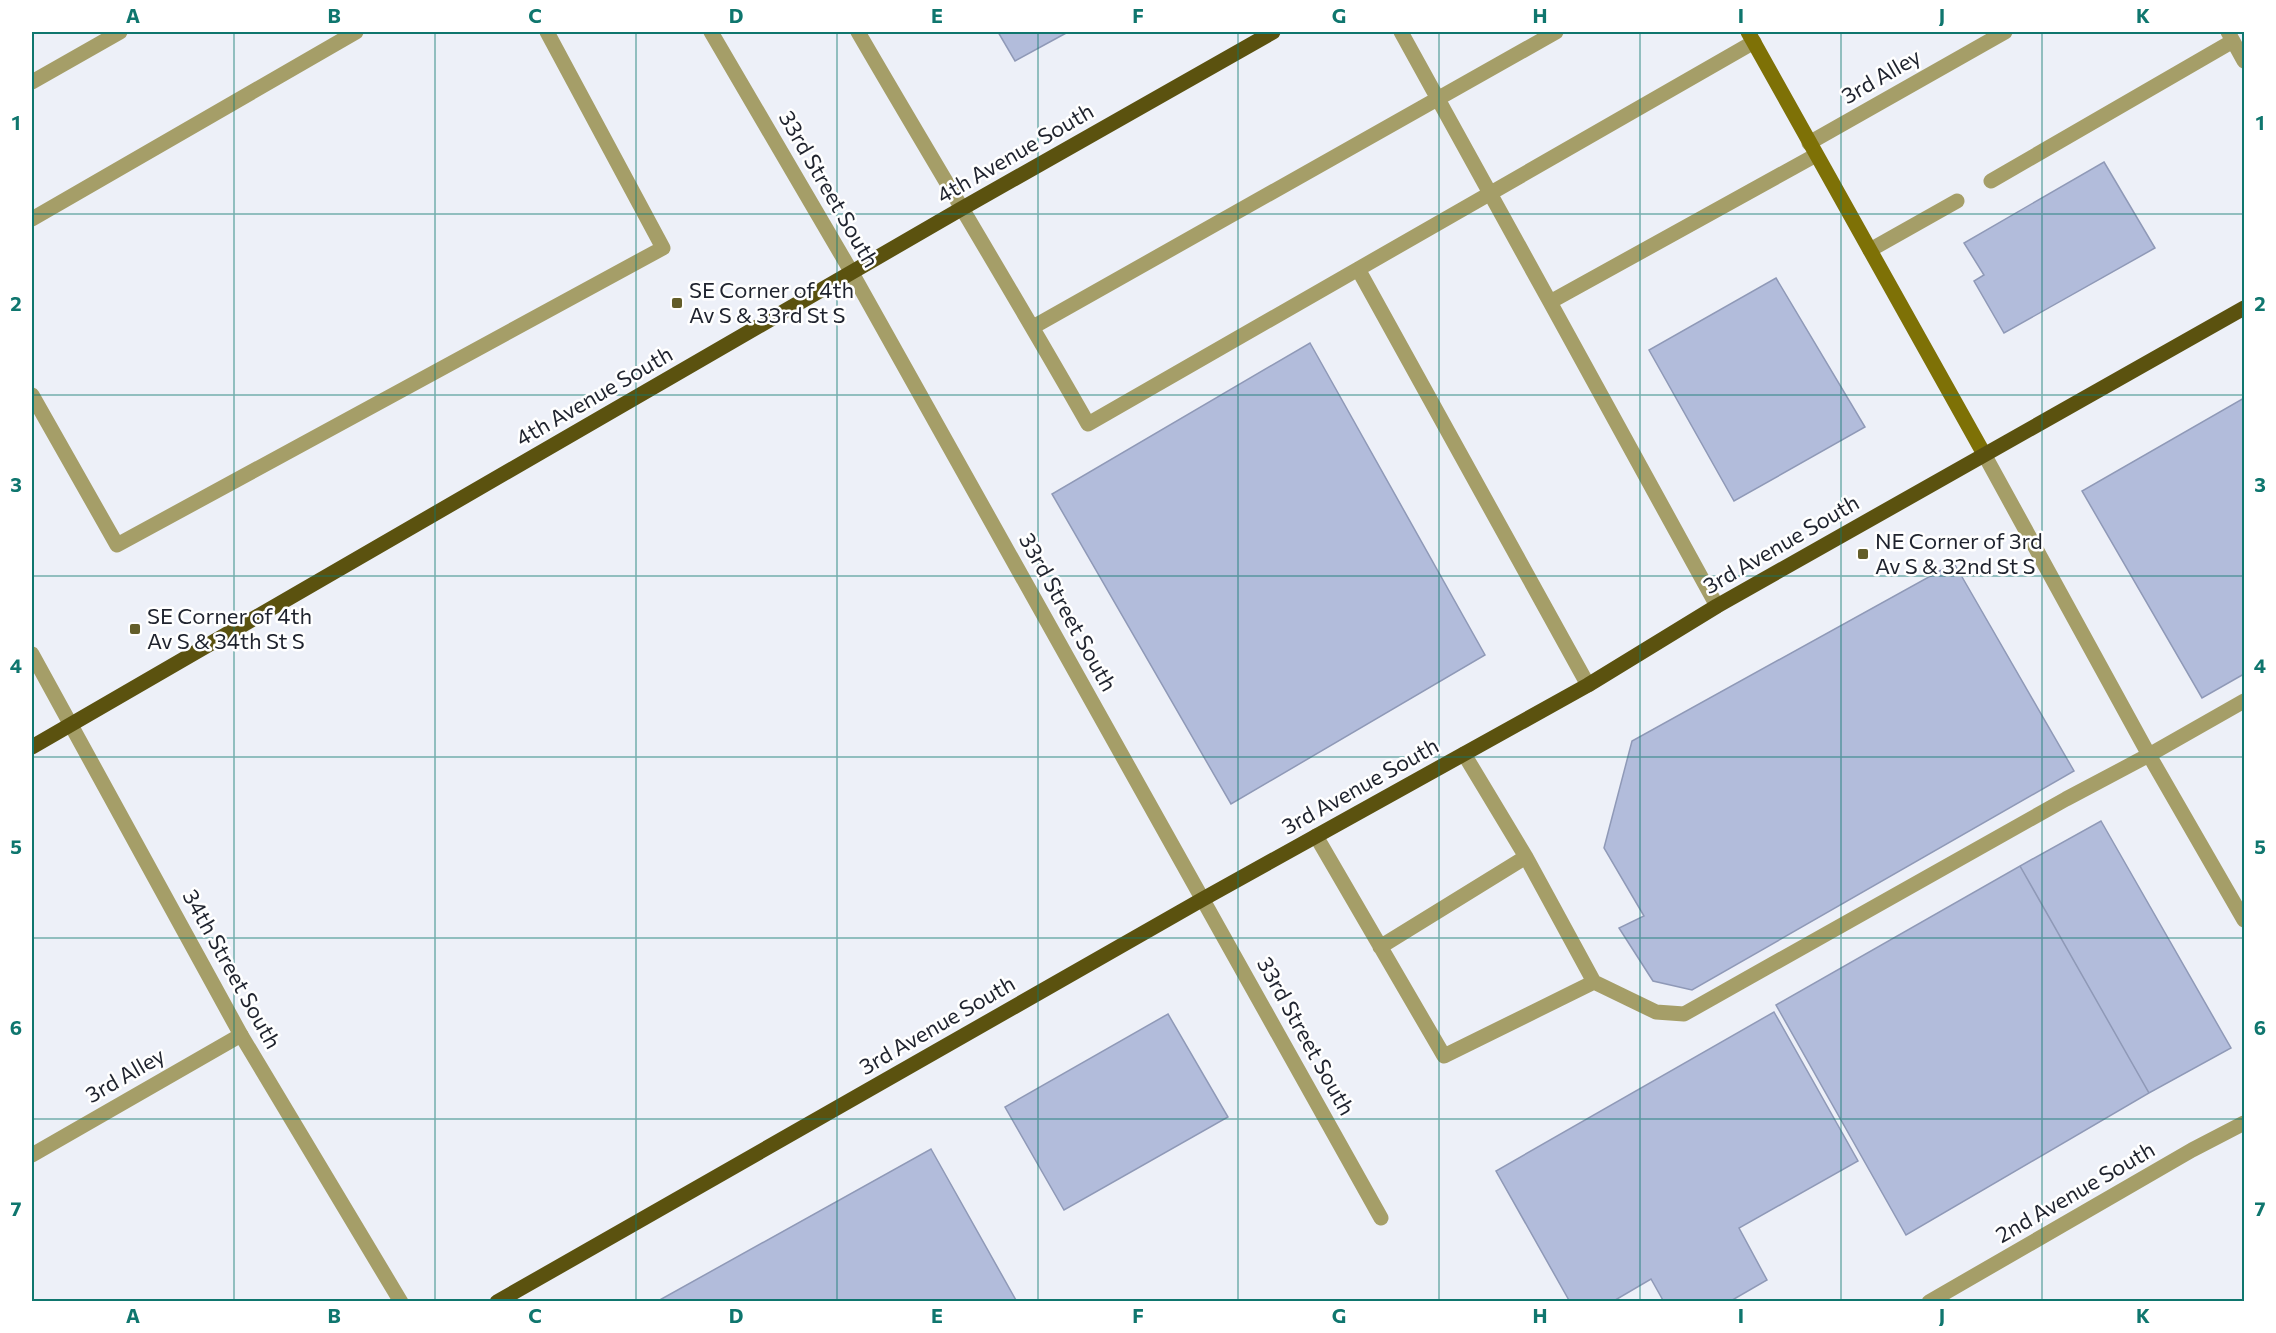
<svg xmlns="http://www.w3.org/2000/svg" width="2276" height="1333" viewBox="0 0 2276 1333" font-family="Commissioner,sans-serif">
	<rect width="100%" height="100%" fill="#f9f9f9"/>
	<path fill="#edf0f8" d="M32 32H2244V1301H32Z"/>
	<path fill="#b2bcdb" stroke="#8f99b7" stroke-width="1.5" d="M998 32H1068L1015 61Z
		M2104 162 2155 248 2004 333 1974 281 1984 275 1964 243Z
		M1776 278 1865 427 1734 501 1649 350Z
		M1310 343 1485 655 1231 804 1052 494Z
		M2244 398V674L2202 698 2082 491Z
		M1954 563 2074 771 1692 990 1653 981 1619 928 1644 916 1604 848 1632 741Z
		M2101 821 2231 1048 2149 1093 2020 866Z
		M2020 866 2149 1093 1906 1235 1776 1005Z
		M1774 1012 1858 1161 1739 1228 1767 1280 1729 1302H1664L1651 1279 1612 1302H1570L1496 1171Z
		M1168 1014 1228 1117 1064 1210 1005 1107Z
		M931 1149 1017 1302H656Z"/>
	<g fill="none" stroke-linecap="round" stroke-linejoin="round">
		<path stroke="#a59e68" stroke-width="15" d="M858 32C934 163 1013 292 1088 424L1754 42
			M1401 32 1550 302
			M2228 32 2244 61
			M32 82 120 32
			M1809 143 2005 32
			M1991 181 2233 41
			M32 219 356 32
			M1870 250 1957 201
			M1358 269 1588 685
			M1033 327 1556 32
			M32 395 117 545 663 248 547 32
			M1717 606 1550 302 1816 155
			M1316 836 1444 1056 1594 982 1526 857 1464 754
			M1380 947 1526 857
			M1594 982 1656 1012 1684 1014 2066 799 2149 755 2244 701
			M32 1155 241 1035"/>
		<path stroke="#a59e68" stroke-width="15" d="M711 32 852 273 1381 1218
			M1984 454 2149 755 2244 920
			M32 654 241 1035 401 1302
			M1929 1302 2192 1150 2244 1123"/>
		<path stroke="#7e7106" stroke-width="15" d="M1748 32 1984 454"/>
		<path stroke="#5b520f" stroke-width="15" d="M32 747 961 209 1273 32
			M497 1302 1203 899 1588 685 1717 606 2244 308"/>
	</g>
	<path fill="none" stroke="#0f766e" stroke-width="1.5" stroke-opacity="0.55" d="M234 32V1302M435 32V1302M636 32V1302M837 32V1302M1038 32V1302M1238 32V1302M1439 32V1302M1640 32V1302M1841 32V1302M2042 32V1302M32 214H2244M32 395H2244M32 576H2244M32 757H2244M32 938H2244M32 1119H2244"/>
	<g fill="#635d29" stroke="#fff" stroke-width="2">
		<rect x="671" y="297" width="12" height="12" rx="3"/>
		<rect x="1857" y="548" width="12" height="12" rx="3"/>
		<rect x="129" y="623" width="12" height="12" rx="3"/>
	</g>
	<g text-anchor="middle" stroke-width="5" stroke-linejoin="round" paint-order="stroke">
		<g font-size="22" fill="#1f232e" stroke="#fff">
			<text transform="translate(1881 76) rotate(-30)" y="8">3rd Alley</text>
			<text transform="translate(1015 153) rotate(-30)" y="8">4th Avenue South</text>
			<text transform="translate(829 189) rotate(60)" y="8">33rd Street South</text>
			<text transform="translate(594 396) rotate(-30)" y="8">4th Avenue South</text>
			<text transform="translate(1781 544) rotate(-30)" y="8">3rd Avenue South</text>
			<text transform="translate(1068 612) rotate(61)" y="8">33rd Street South</text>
			<text transform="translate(1360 786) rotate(-29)" y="8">3rd Avenue South</text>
			<text transform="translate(232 969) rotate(61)" y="8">34th Street South</text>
			<text transform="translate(937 1025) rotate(-30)" y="8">3rd Avenue South</text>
			<text transform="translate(1306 1036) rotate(61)" y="8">33rd Street South</text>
			<text transform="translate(125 1075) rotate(-30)" y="8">3rd Alley</text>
			<text transform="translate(2075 1192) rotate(-30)" y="8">2nd Avenue South</text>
		</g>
		<g font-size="22" fill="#1f232e" stroke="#fff" text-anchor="start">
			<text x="689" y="298">SE Corner of 4th<tspan x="689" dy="25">Av S &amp; 33rd St S</tspan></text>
			<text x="1875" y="549">NE Corner of 3rd<tspan x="1875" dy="25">Av S &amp; 32nd St S</tspan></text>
			<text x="147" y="624">SE Corner of 4th<tspan x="147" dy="25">Av S &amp; 34th St S</tspan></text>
		</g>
	</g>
	<rect width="2276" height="1333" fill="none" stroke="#ffffff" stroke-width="66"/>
	<rect x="33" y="33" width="2210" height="1267" fill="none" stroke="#0f766e" stroke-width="2"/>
	<g font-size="20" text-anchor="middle" font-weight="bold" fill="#0f766e">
		<text x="133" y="23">A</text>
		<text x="334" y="23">B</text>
		<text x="535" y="23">C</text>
		<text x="736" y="23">D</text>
		<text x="937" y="23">E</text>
		<text x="1138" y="23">F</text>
		<text x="1339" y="23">G</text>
		<text x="1540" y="23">H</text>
		<text x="1741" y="23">I</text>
		<text x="1942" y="23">J</text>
		<text x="2143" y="23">K</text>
		<text x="16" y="130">1</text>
		<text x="2260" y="130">1</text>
		<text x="16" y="311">2</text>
		<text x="2260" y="311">2</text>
		<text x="16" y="492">3</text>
		<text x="2260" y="492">3</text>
		<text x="16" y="673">4</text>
		<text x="2260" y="673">4</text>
		<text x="16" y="854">5</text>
		<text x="2260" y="854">5</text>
		<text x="16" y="1035">6</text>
		<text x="2260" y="1035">6</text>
		<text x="16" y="1216">7</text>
		<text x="2260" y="1216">7</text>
		<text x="133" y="1323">A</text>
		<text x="334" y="1323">B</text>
		<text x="535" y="1323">C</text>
		<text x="736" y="1323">D</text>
		<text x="937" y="1323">E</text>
		<text x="1138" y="1323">F</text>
		<text x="1339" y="1323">G</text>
		<text x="1540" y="1323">H</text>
		<text x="1741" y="1323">I</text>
		<text x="1942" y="1323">J</text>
		<text x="2143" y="1323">K</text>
	</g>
</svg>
